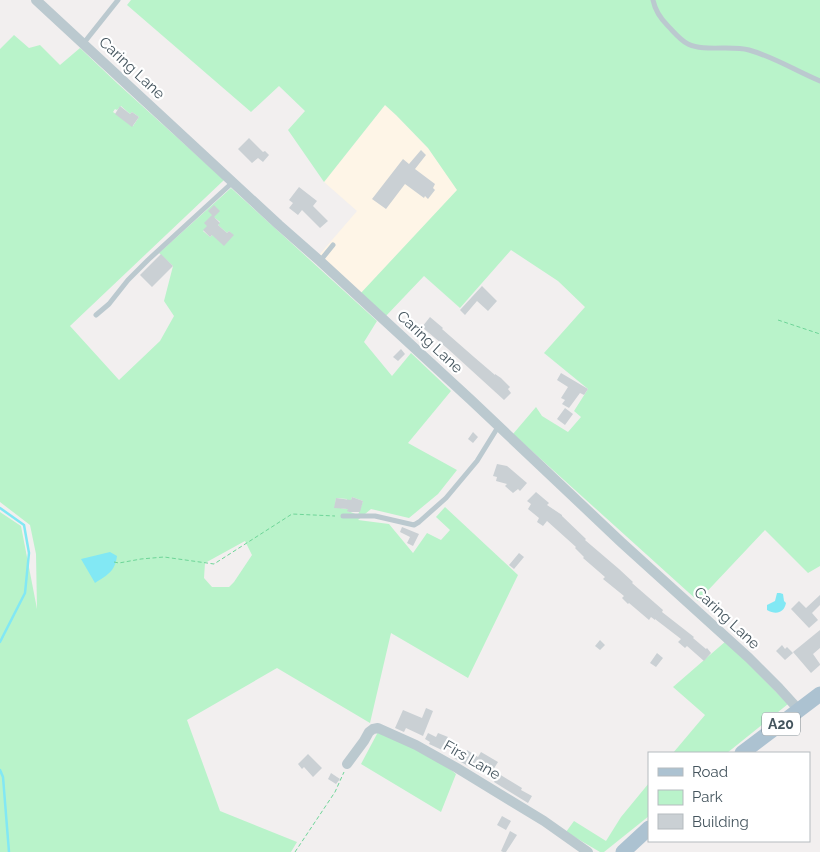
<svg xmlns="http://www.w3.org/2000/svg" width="820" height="852" viewBox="0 0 820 852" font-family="Raleway,sans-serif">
	<rect width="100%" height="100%" fill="#f2efef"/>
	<path fill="#fef5e7" d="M385 105 396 115 428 148 458 190 360 294 319 255 357 211 324 182Z"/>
	<path fill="#b9f3ca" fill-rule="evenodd" d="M131 0H820V566L808 573 765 530 698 601 513 434 536 407 542 416 568 432 581 417 574 411 588 389 544 353 585 307 558 281 511 250 460 308 424 276 385 317 360 294 457 190 428 148 396 115 385 105 324 182 288 130 305 111 279 86 251 112 127 5Z
		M14 35 29 48 40 45 60 65 80 48 118 84 224 180 70 326 119 380 160 341 174 316 164 301 173 266 159 253 231 188 377 321 364 342 392 376 411 353 451 391 408 443 457 470 438 494 409 518 371 509 358 520 389 524 413 553 427 533 441 540 450 530 436 517 445 507 518 575 468 678 391 633 370 723 277 668 187 720 220 811 297 842 291 852H0V512L21 526 37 609 36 554 30 525 0 502V49ZM121 106 130 114 132 112 139 117 133 126 113 112 115 109 117 110ZM215 218 220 222 218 225 227 233 229 231 233 235H212L210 237 203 231ZM352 497 363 501 358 515 348 511ZM336 498 347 499 346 509 335 507ZM245 541 252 555 234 582 229 587H212L204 578 205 563Z
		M726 641 788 704 727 753H673L705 715 673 687Z
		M378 732 438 759 456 774 441 812 361 764Z
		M649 783V816L604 852H600L566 832 574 821 606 841 621 817Z"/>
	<path fill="#82e8f4" d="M110 552 117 556C115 572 107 575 95 583L81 559Z
		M777 593H780L783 594 784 601 786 603C784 613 776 615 767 610V605L775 601Z"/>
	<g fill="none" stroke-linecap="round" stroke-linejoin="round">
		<path stroke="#82e8f4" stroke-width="2.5" d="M0 508 24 525 29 553 25 593 0 642
			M0 770 3 777 9 852"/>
	</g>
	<path fill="#cad0d4" d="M120 106 130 114 132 112 139 117 132 127 115 114Z
		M249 138 263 152 265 151 269 155 263 162 258 158 252 163 238 149Z
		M421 150 426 155 415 169 435 184 433 188 435 190 428 199 425 196 424 198 405 184 386 209 372 199 403 159 409 164Z
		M299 187 317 201 313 206 328 221 320 228 302 210 298 215 289 208 293 203 289 200Z
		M214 205 220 211 214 217 208 211Z
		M212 215 220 223 218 225 227 233 229 231 234 235 224 246 212 235 210 237 203 230 207 226 204 223Z
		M161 254 173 266 152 287 140 275Z
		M482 286 497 301 488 311 477 301 465 315 460 310Z
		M430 317 443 328 442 329 474 357 495 375V374L501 378 510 387 508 389 511 393 504 400 448 349 422 327Z
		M401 349 405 354 398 361 393 357Z
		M561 373 588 389 584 395 580 393 569 408 562 404 565 400 561 398 568 387 557 380Z
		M565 408 573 414 565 425 557 419Z
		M473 432 478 437 473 443 468 439Z
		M497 464 507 466 527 483 520 491 518 489 513 493 505 486 507 484 496 481 497 477 493 476Z
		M536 492 549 503 547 505 562 515V516L586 539 585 540 619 569 633 582 632 583 663 610 662 612 694 637 693 638 706 649 707 648 711 653 704 661 687 646 685 648 678 642 681 639 655 619V620L651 617 649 620 629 603 628 604 622 598 624 596 603 579 605 577 583 558 584 557 575 548 576 547 547 521 543 526 537 522 539 518 528 509 531 504 527 501Z
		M352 497 363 501 360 512H349L347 511 348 509 334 508 336 498 351 500Z
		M402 527 419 534 413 546 407 543 410 537 400 532Z
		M519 553 524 557 514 569 509 565Z
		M820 595V605L812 613 818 620 809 628 791 609 799 601 806 608Z
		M820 630V648L813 654 820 664V665L811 673 793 652Z
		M600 640 605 645 600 650 595 646Z
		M782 645 785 649 787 647 793 653 785 660 776 651Z
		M657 653 663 658 656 667 650 663Z
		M426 708 433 711 423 736 406 728 404 732 395 728 403 710 422 718Z
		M428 733 436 737 438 733 448 737 442 750 429 744 430 742 425 739Z
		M459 749 466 753 467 750 478 757 481 752 498 762 493 770 477 760 473 765 470 763 468 766 454 758Z
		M308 754 322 768 313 777 304 767 302 769 298 764Z
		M331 773 340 779 336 784 328 779Z
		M499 774 522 788 521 790 532 796 528 803 494 782Z
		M502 816 511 821 506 830 497 825Z
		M510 831 517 835 506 852H503L501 851Z"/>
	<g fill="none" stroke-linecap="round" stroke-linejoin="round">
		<path stroke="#6ed598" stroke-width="1" stroke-dasharray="4 2.5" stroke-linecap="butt" d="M778 320 820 334
			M114 562 119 563 141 559 164 557 214 564 292 514 335 516
			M295 852 335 792 344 772"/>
		<path stroke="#bbc9cf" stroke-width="5" d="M653 0C655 10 661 19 668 26 674 32 680 40 688 44 704 52 731 45 749 50 774 57 796 71 820 81
			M83 44 118 0
			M320 261 333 245
			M96 315 109 304 128 280 148 260 233 182
			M343 516H375L414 525 419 522 446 498 477 461 498 427"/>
		<path stroke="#bbc9cf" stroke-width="10" d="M36 0 279 225 320 261 471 400 621 542 749 658 779 688 799 710
			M347 764 364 741 369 732 373 729 378 728 416 745 457 768 544 821 588 852"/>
		<path stroke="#acc2d1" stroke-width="15" d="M742 753 820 694
			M623 852 649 828"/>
	</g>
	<g text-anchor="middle" stroke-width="4.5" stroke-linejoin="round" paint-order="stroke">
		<rect fill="#fff" stroke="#7d888e" stroke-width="1" x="762" y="712.5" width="38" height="23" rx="4"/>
		<g font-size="14" font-weight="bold" fill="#45555e">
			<text x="781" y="729">A20</text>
		</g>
		<g font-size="15" fill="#45555e" stroke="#fff">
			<text transform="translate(132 68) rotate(43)" y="5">Caring Lane</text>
			<text transform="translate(430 342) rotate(43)" y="5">Caring Lane</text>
			<text transform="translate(727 618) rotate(43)" y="5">Caring Lane</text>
			<text transform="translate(472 760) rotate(30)" y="5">Firs Lane</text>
		</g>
	</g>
	<rect x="648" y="752" width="162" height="90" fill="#ffffff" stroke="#b5bbbf"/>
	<rect x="658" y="768" width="25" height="8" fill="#acc2d1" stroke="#b5bbbf"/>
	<text x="692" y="777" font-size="15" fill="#45555e">Road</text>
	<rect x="658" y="790" width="25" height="15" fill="#b9f3ca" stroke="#b5bbbf"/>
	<text x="692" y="802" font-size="15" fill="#45555e">Park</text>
	<rect x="658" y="814" width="25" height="15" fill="#cad0d4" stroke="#b5bbbf"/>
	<text x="692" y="827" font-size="15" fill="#45555e">Building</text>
</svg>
